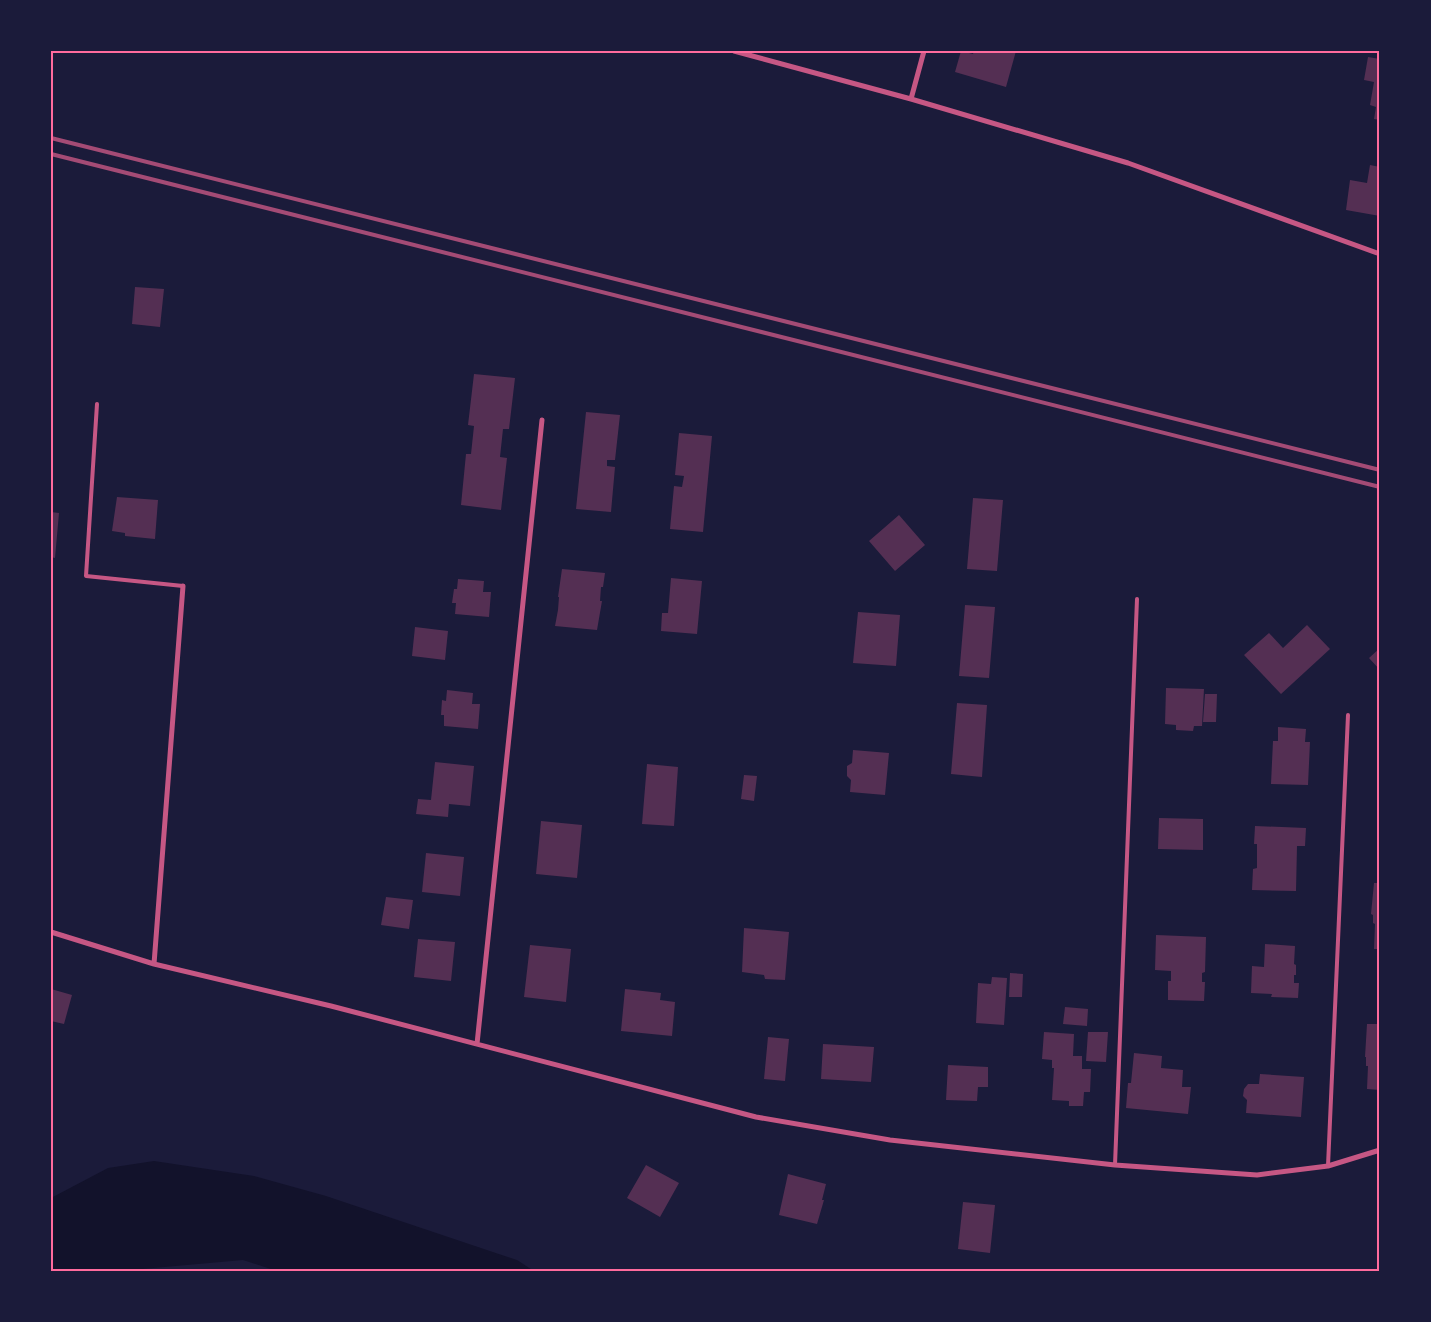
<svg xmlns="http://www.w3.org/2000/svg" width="1431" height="1322" viewBox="0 0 1431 1322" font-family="'Fira Sans',sans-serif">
	<rect width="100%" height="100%" fill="#1b1b3a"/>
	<path fill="#12122b" d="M154 1161 254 1176 326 1196 517 1260 534 1271H277L243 1260 142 1269 136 1271H51V1198L108 1168Z"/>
	<path fill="#542f53" d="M961 51 973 54 974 51H1016L1006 87 955 72Z
		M1368 57 1380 59V120L1374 119 1376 107 1370 105 1374 82 1364 80Z
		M1370 165 1380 167V216L1346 210 1350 180 1367 183Z
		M135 287 164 289 160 327 132 324Z
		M474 374 515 378 509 429H503L500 457 507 458 501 510 461 505 466 454H471L474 426 468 425Z
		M586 412 620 415 615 460H607V466L615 467 611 512 576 509Z
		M679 433 712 436 703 532 670 529 674 486 682 487 684 476 675 475Z
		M117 497 158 500 155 539 125 536V533L112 531Z
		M973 498 1003 500 997 571 967 569Z
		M51 512 59 513 55 558 51 557Z
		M899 515 925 545 895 571 869 541Z
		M562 569 605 573 603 587H601L600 601H602L597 630 555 626 558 610 559 597H558Z
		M671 578 702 581 697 634 661 631 662 613H668Z
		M458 579 484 581 483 592H491L489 617 455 614 456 603H452L454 589H457Z
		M965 605 995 607 989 678 959 676Z
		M858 612 900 615 896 666 853 663Z
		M1307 625 1330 649 1281 694 1244 655 1269 633 1283 648Z
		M415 627 448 631 445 660 412 656Z
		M1380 648V670L1369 658Z
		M1166 688 1204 689 1202 726H1194L1193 731 1176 730V725L1165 724Z
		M447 690 473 693 472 704H480L478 729 444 726V715H441L442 700 446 701Z
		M1205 694H1217L1216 722H1203Z
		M957 703 987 705 982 777 951 774Z
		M1278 727 1306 729 1305 742H1310L1308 785 1271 784 1273 741H1278Z
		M853 750 889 753 885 795 850 792 851 780 847 776V766L852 763Z
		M1378 761H1380V789H1377Z
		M435 762 474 766 470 806 449 804 448 817 416 814 418 799 431 800Z
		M647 764 678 767 674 826 642 824Z
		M744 775 757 776 754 801 741 799Z
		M1159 818 1203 819V850L1158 849Z
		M541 821 582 825 577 878 536 874Z
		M1255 826 1306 828 1305 846H1297L1296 891 1252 890 1253 869 1257 868V844H1254Z
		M426 853 464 857 460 896 422 892Z
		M1374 883H1380V949H1374L1375 924 1373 923V915L1371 914Z
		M386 897 413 900 409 929 381 925Z
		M744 928 789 932 785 980 765 979 764 975 742 972Z
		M1156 935 1206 937 1205 972 1202 973V982H1205L1204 1001 1168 1000V981H1171V971L1155 970Z
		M418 939 455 942 451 981 414 977Z
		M1265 944 1295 946 1294 964 1296 965V975H1294V983H1299L1298 998 1271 997 1272 994 1251 993 1252 966 1264 967Z
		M530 945 571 949 566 1002 524 997Z
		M1010 973 1023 974 1022 997H1009Z
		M992 977 1007 978 1004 1025 976 1023 978 983 991 984Z
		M51 989 72 995 64 1024 51 1021Z
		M625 989 661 993 660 1000 675 1002 672 1036 621 1031Z
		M1065 1007 1088 1009 1087 1026 1063 1024Z
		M1367 1024H1380V1090L1367 1089 1368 1066H1366V1057H1365Z
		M1044 1032 1074 1034 1073 1056H1082V1069H1091L1090 1092H1084L1083 1106H1069V1101L1052 1100 1054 1068H1052V1060L1042 1059Z
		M1088 1032H1108L1106 1062 1086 1061Z
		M768 1037 789 1039 785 1081 764 1079Z
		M823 1044 874 1047 871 1082 821 1079Z
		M1134 1053 1162 1056 1161 1068 1183 1070 1182 1087H1191L1188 1114 1126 1108 1128 1083H1131Z
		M948 1065 988 1067V1087H978L977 1101 946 1100Z
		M1260 1074 1304 1077 1301 1117 1246 1113 1247 1100 1243 1096 1244 1089 1248 1084H1259Z
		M646 1165 679 1183 660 1217 627 1198Z
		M788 1174 826 1184 822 1200H824L817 1224 779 1215Z
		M963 1202 995 1205 990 1253 958 1249Z"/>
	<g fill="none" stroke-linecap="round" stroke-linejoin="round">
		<path stroke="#c65784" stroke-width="4" d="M97 404 86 576 183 586
			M1115 1165 1137 599
			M1328 1166 1348 715"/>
		<path stroke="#c65784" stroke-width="5" d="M734 51 911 99 1128 163 1380 254
			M911 99 924 51
			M51 932 154 964 331 1006 756 1117 890 1140 1115 1165 1257 1175 1328 1166 1380 1150
			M154 964 183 586
			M477 1044 542 420"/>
		<path stroke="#a44b75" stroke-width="4" d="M51 138 1380 470
			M51 154 1380 487"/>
	</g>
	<rect width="1431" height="1322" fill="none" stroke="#1b1b3a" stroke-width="105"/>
	<rect x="52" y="52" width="1326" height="1218" fill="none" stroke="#ff6b9d" stroke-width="2"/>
</svg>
